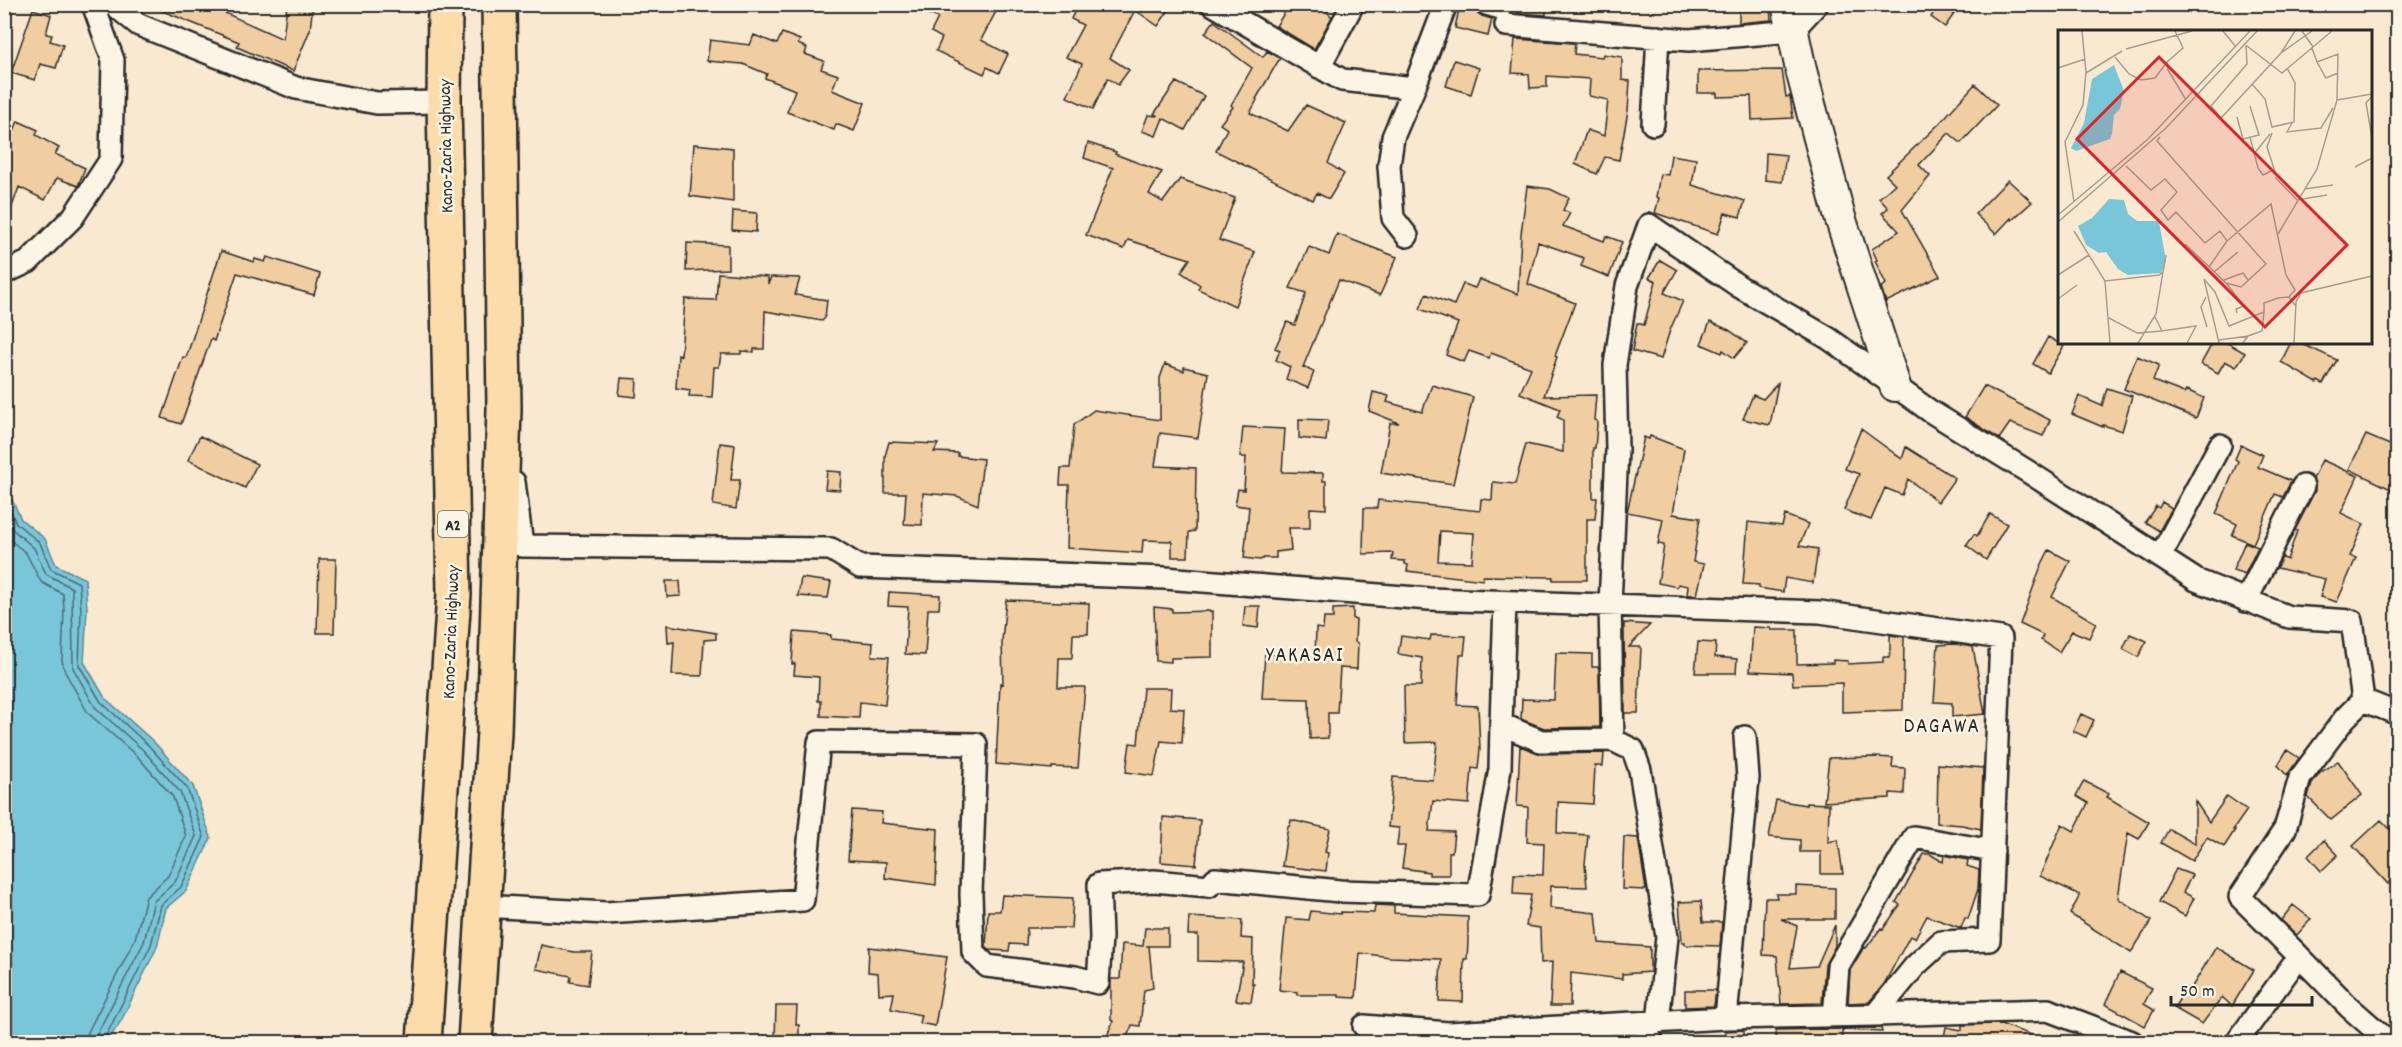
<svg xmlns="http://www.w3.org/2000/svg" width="2402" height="1047" viewBox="0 0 2402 1047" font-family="Dekko,sans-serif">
	<rect width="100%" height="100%" fill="#f9e9d1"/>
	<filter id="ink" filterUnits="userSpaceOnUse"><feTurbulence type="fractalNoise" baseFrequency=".0167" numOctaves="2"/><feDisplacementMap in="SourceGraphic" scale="12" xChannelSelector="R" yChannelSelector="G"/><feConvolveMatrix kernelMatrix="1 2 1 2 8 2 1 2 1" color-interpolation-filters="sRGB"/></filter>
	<g filter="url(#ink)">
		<path fill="#7ac6d9" stroke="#5a8893" stroke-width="1.5" d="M4 488 9 493 21 519 45 539 56 565 85 579 87 609 84 662 105 698 154 742 193 786 211 838 186 891 166 908 157 947 121 1021 107 1042H5Z"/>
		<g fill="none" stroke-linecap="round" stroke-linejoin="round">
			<path stroke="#4b6971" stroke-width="1.5" d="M4 496 16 523 40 543 51 569 79 583 81 610 79 665 101 702 149 746 187 788 204 837 181 887 161 905 151 945 103 1042
				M4 516 11 528 34 548 46 574 72 588 73 668 95 707 144 751 180 792 196 836 175 882 154 901 144 942 97 1034 95 1042
				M4 535 26 553 41 582 63 594 64 610 62 661 65 672 88 713 138 757 173 797 186 836 168 876 146 897 135 939 88 1032 86 1042"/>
		</g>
		<path fill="#f1cea2" stroke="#2b2b2b" stroke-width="1.5" fill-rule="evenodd" d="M205 4 283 39 287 4H313L310 30 293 71 237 47 239 42 148 5Z
			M907 4H1000L981 40 1008 54 999 73 987 67 984 74 936 51 942 38 931 32 938 18Z
			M1078 4H1173L1158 26 1135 10 1110 58 1129 70 1118 85 1108 78 1093 109 1067 97 1082 64 1066 57 1083 25 1071 19Z
			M1290 4H1331L1327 12 1332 17 1314 49 1276 26Z
			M1519 4H1546V15L1518 13Z
			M1939 4H1946L1956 11 1945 27 1931 17Z
			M1770 7 1771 20 1739 23V9Z
			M33 9 51 15 46 34 52 35 50 41 63 45 56 68 40 64 35 80 11 73Z
			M1459 9 1472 11 1473 9 1482 16 1492 19 1488 36 1455 28Z
			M1214 21 1263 57 1267 51 1280 58 1256 99 1257 100 1250 113 1288 131 1306 105 1346 123 1328 163 1344 174 1329 199 1317 193 1313 200 1216 151 1227 129 1220 124 1233 107 1231 105 1252 68 1205 33Z
			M782 33 800 40 798 44 807 48 805 54 824 61 821 69 838 75 832 90 865 103 854 131 836 124 834 130 787 112 795 90 765 78 767 74 743 64 707 61 710 40 750 45 754 35 777 44Z
			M1515 39 1575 43 1574 54 1602 57 1603 54 1622 57V80L1630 81 1628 111 1619 160 1605 157 1597 174 1575 164 1587 130 1604 136 1608 100 1589 96 1590 79 1547 76V87L1530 88 1529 74 1512 73Z
			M1454 60 1479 68 1471 94 1446 86Z
			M1782 70 1786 97 1790 96 1793 118 1752 120 1751 96 1717 97V93H1698V71Z
			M1176 82 1204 96 1185 130 1163 118 1156 136 1142 131 1148 115 1158 116 1154 114Z
			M1975 84 1997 105 1961 143 1949 133 1919 165 1930 176 1902 210 1940 276 1886 302 1881 287 1886 284 1875 261 1877 260 1872 249 1899 231 1882 213 1888 208 1879 198 1895 184 1886 175 1939 124Z
			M18 121 38 130 36 135 59 148 55 154 85 168 78 186 57 178 45 200 19 187 7 221H4L5 143 8 145Z
			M1088 143 1116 152 1115 154 1162 172 1149 194 1163 202 1180 179 1235 198 1219 240 1255 252 1235 306 1198 289 1200 285 1181 272 1190 259 1128 240 1124 249 1086 235 1113 168 1084 158Z
			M694 144 733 148V202L690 196Z
			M1766 153 1786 155 1782 182 1765 180Z
			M1671 155 1696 159 1692 185 1745 201 1740 217 1725 213 1718 234 1655 213 1659 198 1656 197 1660 174 1668 175Z
			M2008 180 2032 202 2012 220 2011 218 1996 234 1975 214Z
			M1527 186 1550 189 1569 198 1563 210 1570 213 1563 226 1604 241 1606 236 1622 242 1609 277 1581 266 1584 258 1538 242 1528 284 1575 303 1555 356 1557 357 1544 396 1596 395 1594 420 1597 421V425L1595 448H1593V498H1597L1595 519H1587V580H1553V577L1483 576V580L1407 571 1408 565 1405 564V561L1392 560 1393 553 1363 554 1364 508H1377L1378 500 1480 511 1481 499 1492 500 1493 482 1515 484 1526 444 1563 452V420L1557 417 1560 409 1520 393 1531 368 1491 353 1489 358 1469 351 1464 362 1446 355 1458 323 1420 309 1426 294 1454 305 1463 284 1475 288 1479 279 1518 294 1521 234ZM1440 531 1474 533 1472 562 1438 561Z
			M733 211 757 213 756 232 732 230Z
			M1337 234 1397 257 1380 295 1339 280 1303 367 1314 372 1308 388 1286 379 1290 367 1276 360 1280 350 1275 348 1287 322 1295 325 1306 293 1290 288 1309 247 1329 255Z
			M687 243 728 245V269L686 271Z
			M221 251 254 262 255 259 265 262 267 257 320 274 314 295 237 273 214 341 211 339 181 424 162 418 183 357 186 358Z
			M1660 260 1677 270 1664 293 1683 301 1670 330 1661 359 1632 351 1637 323 1644 325 1656 281 1649 278Z
			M718 273 768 277V284L771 277 800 278 795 295 827 300 825 318 822 321 765 311 764 349H754V352L741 351V354H721L719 367H714L712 397 689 396 690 390 676 388 678 354 681 355 685 299 716 300Z
			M1710 322 1729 330 1747 343 1734 358 1723 350 1722 353 1701 344Z
			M2048 337 2064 346 2048 373 2033 364Z
			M2213 342H2226L2245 353 2236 367 2225 361 2218 373 2201 364Z
			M2291 342H2298L2337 360 2323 384 2318 381 2317 383 2281 362Z
			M2137 356 2159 365 2153 381 2184 393 2186 390 2204 398 2196 418 2124 389Z
			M1165 364 1184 371V367L1208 373 1198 438 1160 433 1155 466 1196 468 1195 531 1189 532 1188 557H1172V541L1143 540 1142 553 1067 548 1069 485H1060L1061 468H1070L1074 425 1094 410 1160 420V378Z
			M621 378 637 379 636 397 619 395Z
			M1778 383 1770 425 1743 419 1753 395 1763 399Z
			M1432 385 1473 397 1453 484 1381 473 1390 423H1399L1369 411 1373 392 1389 396 1387 402 1422 412Z
			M1984 386 2050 420 2043 436 2010 423 1999 439 1965 417Z
			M2107 388 2132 396 2122 431 2103 425V427L2072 414 2079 396 2102 406Z
			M1299 419 1328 420 1326 441 1299 438Z
			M1243 427 1285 429 1282 472 1323 473V481H1326V509L1310 508V528H1289L1291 550 1276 552V558H1264L1260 560 1244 558 1249 507 1235 505 1238 489 1244 490 1246 457H1240Z
			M1861 429 1902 459 1906 447 1955 478 1938 502 1908 479 1902 495 1885 488 1871 520 1844 510 1859 474 1845 469Z
			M2366 435 2397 448V492L2349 469Z
			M200 436 257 464 245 488 188 460Z
			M1650 436 1684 449 1673 514 1700 518 1693 562 1704 564 1697 595H1687L1688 586 1678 584 1677 587 1658 583 1664 545 1658 544 1663 519 1627 512 1644 437 1649 439Z
			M889 442 938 444 934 452 958 453V456L983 459 978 505 957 496 923 493 922 525 904 524 906 493H885V456Z
			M720 443 735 445 731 480H740L736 509 713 505Z
			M2241 445 2263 455 2258 467 2291 481 2283 497 2275 494 2253 544 2232 535 2237 524 2216 514 2238 461 2235 459Z
			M2322 460 2358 476 2341 513 2364 524 2350 556 2356 558 2337 602 2320 597 2325 579 2277 568 2282 557 2287 560 2297 531 2295 530 2315 491 2313 479Z
			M827 471 841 472 840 490 825 489Z
			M2162 502 2172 508 2159 531 2145 522 2156 506 2159 508Z
			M1990 514 2007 524 1986 560 1966 545 1974 534 1977 536Z
			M1785 515 1808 524 1799 546 1818 549 1813 583 1785 578 1783 592 1759 588V585L1743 584 1748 522 1782 526Z
			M2245 542 2258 547 2245 574 2233 570Z
			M2049 550 2070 561 2052 597 2096 623 2089 638 2072 631 2059 652 2041 640 2043 635 2020 624 2041 566Z
			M319 559H336L334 633H317Z
			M801 578 831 582 828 598 798 596Z
			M666 581H680L681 596 667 597Z
			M889 592 940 595 939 609H928L925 655 905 654 908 607 888 606Z
			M1006 600 1089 603 1088 634H1073L1072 658H1059L1058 687H1085L1078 768 1052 767V769L996 764 1000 683 1003 684 1002 641Z
			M1245 606H1260L1258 628 1243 626Z
			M1154 607 1172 609V612L1212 611V657L1171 658V662L1156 661Z
			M1353 608V619L1356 620 1355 642 1358 643 1357 669 1340 668 1337 713H1328V738L1310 739 1309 699 1262 698 1265 654 1315 658 1316 628 1323 629 1324 618H1333V609Z
			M1624 623 1650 625 1629 647H1641L1638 713H1625Z
			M667 625 716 633V639L704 640 702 676 672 675 674 642 668 643Z
			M1753 627 1771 628V630H1797V664L1833 663V660L1848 661V664L1883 662V657H1890V635L1904 637 1903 710 1842 712V683L1793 685 1792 673 1750 671Z
			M794 632 831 635V639L873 643 872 656 889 657 885 705 860 702 859 718 821 716V701H818L819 677 794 675 795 664H792Z
			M2130 634 2147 641 2138 657 2123 649Z
			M1431 635 1466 636 1464 655H1460L1457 705 1478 706 1480 749 1478 769 1472 768 1469 804 1433 801 1429 831 1454 832 1452 852H1449V875H1429V872L1402 868 1405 846H1397L1399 828 1388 827 1393 777 1433 780 1437 742 1405 743 1404 686H1421L1422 658 1398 654 1401 636 1430 640Z
			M1698 642 1716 643 1715 657 1737 659 1736 673H1695Z
			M1955 644 1973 647 1985 714 1952 717V703L1934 702 1938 645Z
			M1556 653 1592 654V667H1599L1600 727 1544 728 1521 719 1522 699 1554 700Z
			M1143 688H1171L1170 708 1184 709 1182 743 1161 741 1154 776 1126 772 1130 743 1138 744Z
			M2081 714 2094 720 2086 737 2073 731Z
			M1520 746 1541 754 1604 753 1603 766H1595L1593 804 1558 802 1557 833 1588 835 1585 864 1587 887 1551 886 1550 908 1596 913 1599 943 1650 947V972L1622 974V979L1571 973 1570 1006H1550L1552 962 1541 963 1540 928 1526 926 1531 895 1513 894 1514 874 1543 875 1544 843 1527 842 1528 807 1517 806Z
			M2287 750 2299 758 2287 776 2278 765Z
			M1874 757 1893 758 1892 767 1905 768 1904 794 1890 793V798L1824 802 1829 758Z
			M2338 761 2362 795 2331 820 2308 797 2312 784 2320 773Z
			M1938 764 1983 768 1981 829 1962 825 1937 823Z
			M2084 781 2109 794 2107 797 2149 822 2139 839 2128 833 2118 898 2151 921 2131 953 2070 914 2080 895 2040 876 2062 824 2074 831 2088 803 2076 796Z
			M2227 796 2247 810 2233 830H2235L2224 847 2207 837 2192 861 2161 843 2169 829 2195 844V801L2209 822Z
			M1776 800 1806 805V803L1829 804 1828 842 1838 840 1843 874H1821V852H1800V840L1769 837Z
			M852 810 882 812 881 823 938 829 936 885 885 878 886 862 848 860Z
			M1163 817 1200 820 1196 865 1161 862Z
			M1291 820 1330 829 1325 852 1328 853 1326 871 1282 866 1288 826H1290Z
			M2381 820 2397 836V873L2388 884 2353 846Z
			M1624 837 1638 838 1646 890 1622 889Z
			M2324 840 2338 855 2321 871 2308 856Z
			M1924 854H1930L1943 862 1944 855 1968 860 1967 866 1979 870 1978 889 1968 919 1965 918 1961 928 1927 916 1915 938 1910 936 1884 984 1869 1002 1848 1003 1850 970 1864 947 1866 948 1881 928 1883 929 1900 905 1896 902Z
			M2176 869 2192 875 2183 892 2194 898 2185 916 2159 902Z
			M1796 886 1835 888V919H1781L1797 926 1790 968 1817 966 1835 925V946L1825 965 1822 1003 1781 1004 1777 956 1763 955 1765 898H1777L1776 894H1796Z
			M1002 895 1073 898 1071 928H1027L1026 945 1010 944 1009 951 989 950 986 947 988 911H1000Z
			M1701 901 1703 922H1722L1720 946 1685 945V942H1682L1679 902Z
			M1375 905 1394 906V913L1468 917V941L1467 959H1464L1463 1002 1439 1001 1441 959 1390 957 1360 953 1356 998 1339 997V995H1297V992L1279 990 1286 918 1309 920 1311 911 1341 914V912L1374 913Z
			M2293 905 2311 919 2297 935 2281 920Z
			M1189 917 1242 920 1241 938 1253 939 1252 984H1254L1251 1002 1236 1000 1243 962 1198 961V935H1188Z
			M1145 928H1168V946H1146H1149L1153 988 1144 990 1140 1026 1132 1025 1125 1042H1105L1113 1021 1111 1020V979H1120L1122 944 1143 946Z
			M541 945 574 952H592L588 985 570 982 571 976 536 969Z
			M869 947 947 957 935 1026 919 1023 921 1015 891 1009 894 993 879 994 878 973 868 972Z
			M2216 947 2254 970 2232 1006 2222 997 2202 1024 2174 1008 2186 988 2190 990Z
			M2120 972 2152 988 2144 1004 2154 1010 2145 1026 2105 1004Z
			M1685 990H1716L1714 1006 1685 1007Z
			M776 1006H797L796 1025H799V1039H775Z
			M2000 1024 2046 1040V1042H1943L1946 1027 1962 1030V1025Z
			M1881 1028 1882 1032 1842 1030V1042H1776V1030Z
			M1744 1030V1042H1726L1725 1031Z"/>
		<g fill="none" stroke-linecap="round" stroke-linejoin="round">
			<g stroke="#2b2b2b" stroke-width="26">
				<path id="street" d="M113 4 139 25 296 88 377 103 444 102
					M1212 4 1342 80 1414 88 1446 4
					M1486 4 1500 8
					M1506 25 1689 40 1792 31 1817 4
					M1319 67 1353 4
					M1653 124 1658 37
					M1407 236 1393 218 1389 166 1393 137 1414 88
					M4 273 28 262 73 217 111 159 113 60 93 4
					M514 482 522 546 831 549 860 567 1165 578 1429 599 1820 612 2001 638 1989 940 1941 942 1915 966 1875 1015 1726 1018 1448 1033 1364 1026
					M2160 557 2220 445
					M2246 601 2303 486
					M1501 724 1505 602
					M1613 740 1633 750 1640 770 1667 937 1658 1022
					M483 906 606 913 803 900 819 742 976 744 971 894 973 952 987 966 1075 977 1098 983 1101 937 1099 884 1154 881 1209 886 1215 879 1340 891 1478 895 1500 769 1501 724 1541 741 1613 740 1610 605 1617 450 1615 365 1627 286 1649 225 1740 287 1828 338 1930 411 2027 471 2196 580 2289 617 2352 621 2363 700
					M2299 956 2349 1007 2389 1042
					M1835 1005 1838 966 1914 837 1993 851
					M1875 1015 2048 1010 2132 1042
					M1726 1018 1748 778 1745 737
					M1643 1023 1652 1042
					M2237 1042 2299 956 2240 897 2285 829 2300 778 2345 718 2363 700 2398 714"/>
			</g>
			<g stroke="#2b2b2b" stroke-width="34">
				<path id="secondary" d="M1787 4 1801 70 1839 214 1895 386"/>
			</g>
			<g stroke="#2b2b2b" stroke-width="38">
				<path id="highway" d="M424 1042 454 594 444 102 445 4
					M475 1042 494 732 504 409 499 4"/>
			</g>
			<use href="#street" stroke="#fcf5e5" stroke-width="21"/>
			<use href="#secondary" stroke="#fcf5e5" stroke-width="30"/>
			<use href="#highway" stroke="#fddcac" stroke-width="33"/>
		</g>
	</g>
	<g text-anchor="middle" stroke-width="5" stroke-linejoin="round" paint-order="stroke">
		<rect fill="#fcf5e5" stroke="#6a6863" stroke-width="1.5" x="438" y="511" width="30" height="26" rx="4.5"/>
		<g font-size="16" font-weight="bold" fill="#2b2b2b">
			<text x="453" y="530">A2</text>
		</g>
		<g font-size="18" fill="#2b2b2b" stroke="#fcf5e5">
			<text transform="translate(445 146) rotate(-91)" y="6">Kano-Zaria Highway</text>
			<text transform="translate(450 632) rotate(-88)" y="6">Kano-Zaria Highway</text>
		</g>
		<g font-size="21" letter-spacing="1.5" fill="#2b2b2b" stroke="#fcf5e5">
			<text x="1305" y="661">YAKASAI</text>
			<text x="1942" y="732">DAGAWA</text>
		</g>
	</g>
	<g transform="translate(2058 30)">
		<rect width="314" height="314" fill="#f9e9d1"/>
		<path d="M56 35 66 61 62 79 56 85 54 104 52 109 18 121 13 118 26 93 34 49ZM51 169 66 170 70 184 79 191H101L108 231 103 243 70 245 60 239 48 222 41 223 28 215 20 196 34 188Z" fill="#7ac6d9"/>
		<path fill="none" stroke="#a79d8f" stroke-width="1.5" d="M117 1 125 18 109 32 110 40 128 70M165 1 178 17M244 1 255 17M188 15 189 34 153 76 163 88 223 23 237 1M189 16 224 43 274 1M68 19 134 1M223 23 254 1M57 27 71 44 83 50 97 48 109 32M259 32 268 48 280 43M0 38 27 29M28 43 64 21M194 54 207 69 214 97 236 92 237 53 229 38M314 66 308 73 314 108M279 70 314 64M179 87 185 109 201 105 192 76M234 93 229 102 263 98 275 78M214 103 209 117 218 145M102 107 99 111 208 234 183 257 168 253 127 214M192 107 200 138 205 145 215 140M196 124 212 104M68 136 93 160 107 149 119 162 103 180 110 190 118 182 147 213 162 201 169 211 213 174 228 245 237 260 231 267M297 137 314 128M217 147 239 170 269 165M246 159 275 155M16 172 7 112 25 75 28 42 24 1M0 185 90 109 192 1M0 192 108 98 199 1M16 201 47 251 52 313M220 204 259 139 279 70 280 24 259 32 254 18M151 237 169 211M156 242 180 222M0 245 31 225M166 250 185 243 190 250M47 251 101 245 105 242 108 225M168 253 186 276 178 279 179 283M148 267 143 277 149 297M0 269 19 255M97 287 104 301 138 296 129 313M51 288 79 303 104 301M161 310 190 306M80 313 98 284 105 242M161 313 146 249 157 262 171 296 206 282V273L220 268 231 267 237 275M185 313 190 306 204 301 206 282M236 313 238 272 243 263 314 246"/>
		<path fill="#d62828" fill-opacity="0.15" stroke="#d62828" stroke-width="3" d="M101 27 289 215 207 297 19 109Z"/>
		<rect width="314" height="314" fill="none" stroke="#2b2b2b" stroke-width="3"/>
	</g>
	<rect width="2402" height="1047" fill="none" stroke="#fcf5e5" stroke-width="24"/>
	<rect x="12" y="12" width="2378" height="1023" fill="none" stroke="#2b2b2b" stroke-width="2" filter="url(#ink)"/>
	<path d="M2171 996v9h141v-9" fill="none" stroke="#2b2b2b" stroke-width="3"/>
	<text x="2180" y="996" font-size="18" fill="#2b2b2b" stroke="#fcf5e5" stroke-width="4.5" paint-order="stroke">50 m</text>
</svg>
